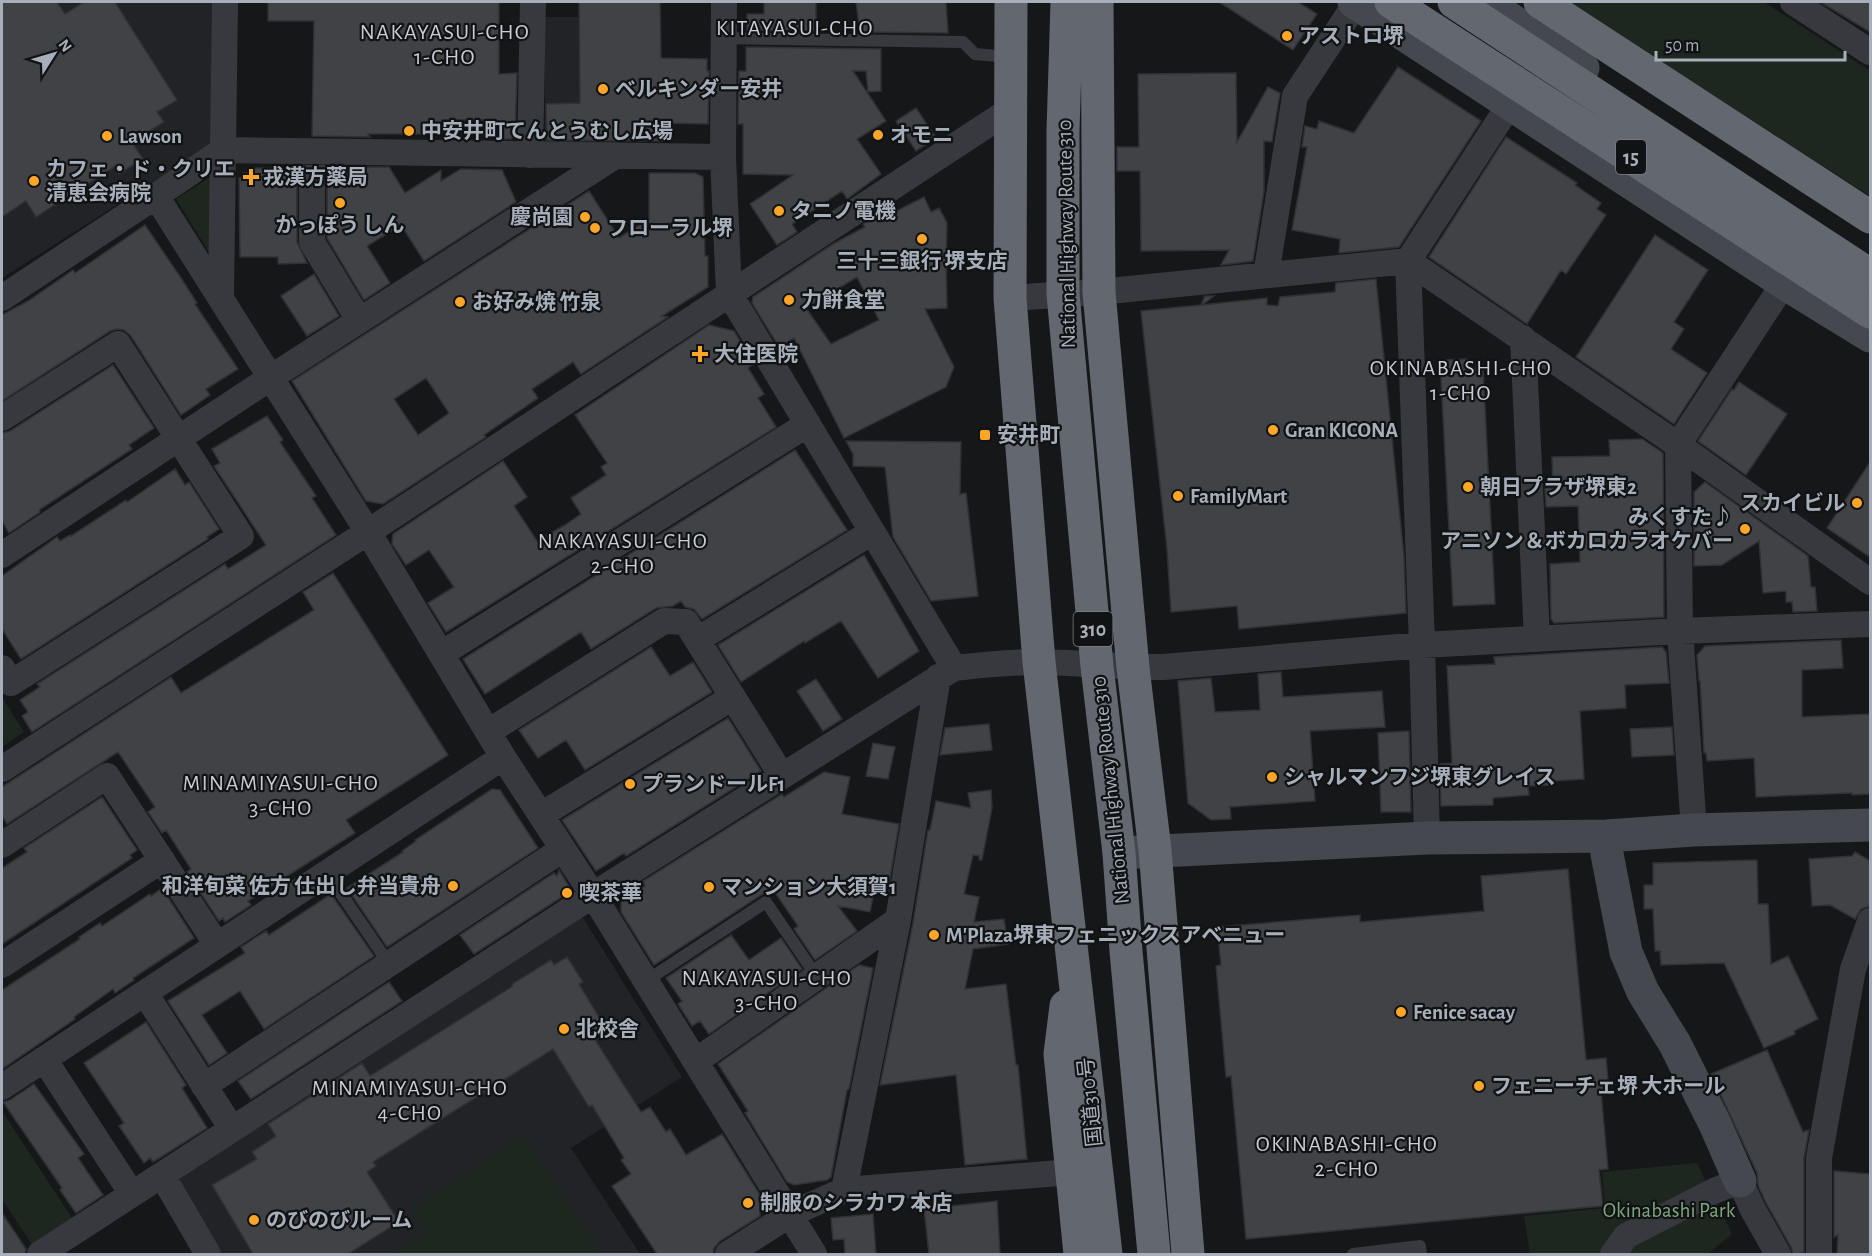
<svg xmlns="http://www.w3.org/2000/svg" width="1872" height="1256" viewBox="0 0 1872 1256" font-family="'Alegreya Sans','Noto Sans JP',sans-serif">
	<rect width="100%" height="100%" fill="#161719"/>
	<path fill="#222326" d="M2 2H214V143L2 278Z
		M545 17H624L623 145 545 144Z
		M582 916 682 1077 571 1148 640 1254H220L178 1183 182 1173Z"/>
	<path fill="#1e271f" d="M1568 2H1764L1870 71V196Z
		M214 175 212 257 176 199Z
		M2 697 24 732 2 747Z
		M4 1114 72 1218 32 1245 2 1199V1116Z
		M524 1135 601 1254H392L425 1233 411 1209Z
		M1697 1163 1732 1234 1708 1254H1530L1524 1216 1605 1208 1602 1172Z"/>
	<path fill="#404246" stroke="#303135" stroke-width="1.5" fill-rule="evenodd" d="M2 2H57L65 14 84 2H115L177 100 157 112 164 122 132 142 143 159 119 174 114 167 36 217 26 201 2 217Z
		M268 2H499V74L517 73 515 135 511 139H495V120H442L441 134H368L370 137 312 136 314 21H268Z
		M579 2H660L661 58 707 59V71H709L708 124 665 123V141L547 140 546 104 580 103Z
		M764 2H816V31L747 30V14H764Z
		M856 2H946L948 33 860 32Z
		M1219 2H1298L1317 14 1293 50Z
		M1820 2H1870V32L1832 9Z
		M746 47 881 49V91L868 92 866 71H853L886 121 857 139 881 174 847 199 842 191 792 224 797 232 777 245 750 204 793 175 743 174V124H738L739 71H746Z
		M1398 67 1481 121 1399 247 1339 253 1340 239 1292 230 1307 147H1302L1305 126 1317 129 1319 121 1354 133Z
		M1236 73 1237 142 1268 87 1280 93 1272 142 1264 141V191L1253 261 1221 265 1229 250 1141 251 1140 171H1117V147H1139L1138 74Z
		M916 108 936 138 916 151 896 121Z
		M1506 137 1577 183 1575 185 1601 203 1597 209 1606 215 1566 274 1561 270 1527 324 1429 257Z
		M354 167H389L405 193 441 170V181L461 169 502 170 516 202 424 261 401 225 367 246 390 283 364 300 327 238V183Z
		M248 168H297V242L307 263 278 264V257H240L239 178H244V173H248Z
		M649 173H695L703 177 705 256H708V287L662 316 668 317 581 374 573 362 532 389 538 398 484 435 486 437 383 504 366 501 292 381 589 191 619 238 649 219ZM426 378 449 413 418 435 394 399Z
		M924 197 931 212 939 208 947 223 946 261 947 308 925 309 954 367 946 387 844 438 794 338 779 347 752 303 753 297 833 244 865 227 863 224 880 213 883 218ZM857 277 879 320 831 344 806 308Z
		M145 225 181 278 197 303 195 304 238 369 206 389 210 395 181 415 131 336 124 330 117 329 110 331 2 401V315L28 301 73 270 75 273Z
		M1655 235 1708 270 1674 322 1684 329 1671 349 1707 373 1674 424 1576 357Z
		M314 274 339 316 307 336 281 296Z
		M1376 279 1404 557 1406 613 1239 629 1237 606 1171 612 1167 549 1141 311 1201 305 1205 296H1214L1202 305 1267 298V305L1278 306 1280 297 1335 292 1336 283Z
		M709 325 734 331 754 364 748 368 764 394 758 398 776 427 446 632 428 603 454 587 429 550 406 565 392 544 393 534 503 461 527 497 514 506 537 541 565 525 581 514 571 498 606 475 601 467 607 463 575 415Z
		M1467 359V369L1483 368 1495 604 1453 606 1440 360Z
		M113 365 154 428 129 445 132 449 39 510 40 512 9 533 2 521V433L10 431Z
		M1739 382 1787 414 1746 475 1698 441 1732 389 1734 390Z
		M267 416 283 440 280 442 316 496 312 498 336 535 32 732 22 716 28 712 20 700 40 687 37 684 225 564 228 569 266 545 214 466 220 463 212 449Z
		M1642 439 1663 453 1664 617 1554 623 1551 619 1550 564 1580 562 1578 506 1546 507 1545 488H1553L1552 457 1610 456 1609 440Z
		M846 441 961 442 960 494 966 493 978 596 931 601 893 537 885 467 853 466V454Z
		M795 450 847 530 702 619 694 609 685 607 681 601 673 606 656 608 591 649 581 632 485 694 463 659Z
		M1870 462V557L1827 528Z
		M175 469 185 485 189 482 219 529 207 537 208 539 21 659 2 629V576L57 537 60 541 70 535 71 536 126 500 127 502Z
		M1705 482 1808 556 1811 587H1815L1817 611 1793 612 1792 602H1786V591L1763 593 1759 541 1722 565 1694 566V492Z
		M864 555 919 651 878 678 841 621 805 643 804 641 741 682 718 645Z
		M333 573 448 755 346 820 355 833 248 901 251 905 225 922 223 918 219 921 187 872 191 869 166 830 162 833 148 812 155 807 118 752 7 824 2 816V787L171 677 181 693 314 610 303 592Z
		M1841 640 1843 668 1802 670V717L1870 714V794L1852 795V793L1756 797 1754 758 1707 761 1706 753H1704L1700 681H1699L1697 655 1705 646Z
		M651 647 670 676 693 662 712 692 585 770 566 740 538 758 519 730Z
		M1662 647 1666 652 1669 683 1625 685 1626 708 1580 711 1584 779 1554 781 1553 785 1528 786 1529 795 1493 798V805L1441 806 1440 764 1452 763 1447 666 1495 664 1494 657Z
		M1281 672 1283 697 1382 691 1385 727 1310 731 1315 801 1230 807 1231 819 1211 820 1188 803 1178 681 1211 678 1215 712 1260 710 1258 674Z
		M816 679 842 719 823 731 797 691Z
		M728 718 761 771 626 856 624 853 596 871 562 820Z
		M989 724 992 750 940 755 945 728Z
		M1672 727 1674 755 1632 757 1630 729Z
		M1409 731 1411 812H1381L1378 733Z
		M873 743 895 747 888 779 866 776Z
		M824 772 850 777 842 814 899 824 888 890 875 887 870 912 838 906 857 931 815 960 794 929 798 926 772 888 654 965 621 912V902L645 886 643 881 782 794 784 797Z
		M492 789 500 790 538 848 387 947 347 888 403 852 402 851 416 841 415 840Z
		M991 790 992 808 982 860H979V856L973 855 964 894 979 897 974 922 1004 919 1008 944 973 949 965 989 1006 984 1016 1065H1018L1027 1159 965 1165 956 1075 880 1085 913 923 928 830H930L936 801 971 808 968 793Z
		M102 797 137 850 130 855 132 858 2 944V868L27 852 24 848Z
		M1855 852 1870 861V906L1861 909 1855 919 1830 905 1812 906 1809 859 1852 856Z
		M1757 860 1758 904H1768L1771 964 1788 956 1818 1019 1794 1031 1795 1034 1764 1048 1724 963 1661 965 1660 951H1655L1653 909H1644V885H1653V863Z
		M1568 869 1586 1060 1606 1058 1609 1090 1601 1091 1608 1169 1599 1170 1603 1206 1246 1239 1231 1076 1226 1077 1216 966 1221 965 1217 927 1360 915V922L1484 911 1481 876Z
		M559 870 570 888 566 891 568 893 474 954 460 935 554 873 557 876Z
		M162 888 194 938 133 978 134 980 115 993 113 989 74 1017 75 1019 2 1069V990L80 939 79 937 100 923 102 926 150 894 151 896Z
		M331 894 374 956 264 1029 240 991 202 1015 227 1053 209 1065 168 1001 245 953 241 947 266 931 269 935Z
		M731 935 749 960 781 938 802 969 709 1034 700 1021 692 1026 678 1004 682 1001 666 978Z
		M567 957 583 982 579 984 605 1027 592 1035 641 1112 650 1107 666 1132 670 1129 686 1155 722 1134 760 1195V1216L720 1241 714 1248 713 1254H657L612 1186 631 1174 621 1160 624 1158 592 1105 589 1107 553 1049 373 1162 376 1166 367 1172 399 1222 348 1254H253L212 1185 257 1159 252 1152 276 1136 268 1124 362 1063 370 1076 513 986 512 984 551 960 554 965Z
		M859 965 873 968 849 1089 847 1090 831 1177 827 1180 794 1185 787 1182 745 1113 748 1111 718 1064Z
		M389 982 402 1001 251 1099 238 1081Z
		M146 1022 186 1085 182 1088 207 1128 153 1162 150 1158 144 1163 119 1126 124 1123 84 1063Z
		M1767 1050 1803 1132 1809 1130 1804 1158V1252L1798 1254H1793L1791 1247 1765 1201 1758 1185 1757 1173 1711 1074Z
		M34 1084 84 1154 78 1158 103 1195 76 1213 60 1190 62 1188 3 1102 10 1100Z
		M1834 1171 1870 1174V1254H1837L1838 1235 1834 1237Z
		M997 1201 1000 1254H929L924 1209Z
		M2 1213 26 1249 25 1254H2Z
		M873 1214 876 1254H845L844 1239 833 1240 831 1218Z"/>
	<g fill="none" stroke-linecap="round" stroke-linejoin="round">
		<path stroke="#37393e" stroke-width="12" d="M724 38 963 42 975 54 1009 57
			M327 873 389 964
			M646 981 766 902 817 977
			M1353 1254 1420 1246 1421 1254"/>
		<path stroke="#37393e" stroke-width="26" d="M724 2 723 157 729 293 954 668
			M1793 2 1870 52
			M312 152V242L359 320
			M530 155 533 2
			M156 196 368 532 503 757 593 895 814 1254
			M1266 275 1295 96 1356 3
			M221 295 225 2
			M2 298 156 196 223 150 723 157
			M1010 298 1099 292 1408 261 1678 445 1870 582
			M1523 338 1537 639
			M2 418 118 344 241 536 11 683 2 668
			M2 555 270 378 615 156
			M697 640 872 532
			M441 654 808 424
			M488 732 664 621 686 622 782 776
			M2 769 368 532 1011 109
			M541 815 733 697
			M1694 830 1680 631 1678 445 1784 283
			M1427 838 1422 645 1408 261 1510 104
			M2 845 107 776 217 945
			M2 965 162 860
			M145 993 232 1129
			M44 1059 132 1194
			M696 1061 898 920
			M204 1086 563 849
			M2 1087 503 757
			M162 1175 208 1254
			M844 1190 898 920 938 677
			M40 1254 593 895 954 668C982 665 1009 662 1037 662 1079 662 1121 668 1163 667L1422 645 1680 631 1870 624
			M728 1254 789 1215 844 1190 1072 1172
			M1613 1254 1626 1236 1716 1190 1740 1181 1752 1208 1778 1254
			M1819 1254V1158L1853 969 1870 921"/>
		<path stroke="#45484e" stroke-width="33" d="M1354 2 1784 283 1870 336
			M1485 2 1583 68
			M1606 836 1607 854 1626 952 1643 992 1675 1044 1715 1124 1740 1181
			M1119 853 1427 838 1606 836 1694 830 1870 825"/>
		<path stroke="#636770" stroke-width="33" d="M1011 2 1010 298 1039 662 1106 1254
			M1067 2 1063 131V294L1097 666 1119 853 1126 951 1154 1254
			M1097 2 1099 292 1133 668 1155 850 1188 1254
			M1391 2 1870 312
			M1454 2 1870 275
			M1540 2 1870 217
			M1066 1006 1060 1054 1080 1254"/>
	</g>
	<g fill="#ffa628" stroke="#111214" stroke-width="2">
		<circle cx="1287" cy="36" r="6"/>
		<circle cx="603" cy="89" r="6"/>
		<circle cx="409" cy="131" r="6"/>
		<circle cx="878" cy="135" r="6"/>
		<circle cx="107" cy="136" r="6"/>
		<path d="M248 168h6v6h6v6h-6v6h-6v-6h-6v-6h6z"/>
		<circle cx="34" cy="181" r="6"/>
		<circle cx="340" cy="203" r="6"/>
		<circle cx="779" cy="211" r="6"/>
		<circle cx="585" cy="217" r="6"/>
		<circle cx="595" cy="228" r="6"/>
		<circle cx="922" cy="239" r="6"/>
		<circle cx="789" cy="300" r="6"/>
		<circle cx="460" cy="302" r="6"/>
		<path d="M697 345h6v6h6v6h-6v6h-6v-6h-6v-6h6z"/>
		<circle cx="1273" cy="430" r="6"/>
		<rect x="979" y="429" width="12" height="12" rx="3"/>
		<circle cx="1468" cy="487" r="6"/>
		<circle cx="1178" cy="496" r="6"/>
		<circle cx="1857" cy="503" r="6"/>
		<circle cx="1745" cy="529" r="6"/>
		<circle cx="1272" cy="777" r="6"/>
		<circle cx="630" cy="784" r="6"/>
		<circle cx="453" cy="886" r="6"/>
		<circle cx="709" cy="887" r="6"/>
		<circle cx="567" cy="893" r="6"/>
		<circle cx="934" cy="935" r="6"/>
		<circle cx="1401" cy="1012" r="6"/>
		<circle cx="564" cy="1029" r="6"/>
		<circle cx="1479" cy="1086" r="6"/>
		<circle cx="748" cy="1203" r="6"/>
		<circle cx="254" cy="1220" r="6"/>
	</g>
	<g text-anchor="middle" stroke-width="4.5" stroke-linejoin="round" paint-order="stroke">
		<g fill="#111214" stroke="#7a8088" stroke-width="1.5">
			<rect x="1616" y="140" width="30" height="34" rx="4.5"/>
			<rect x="1073.5" y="612" width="39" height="34" rx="4.5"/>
		</g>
		<g font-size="20" font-weight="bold" fill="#a7afba">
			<text x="1631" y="164">15</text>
			<text x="1093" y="636">310</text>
		</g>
		<g font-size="21" font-weight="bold" fill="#a7afba" stroke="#111214" text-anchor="start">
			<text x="1299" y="43">アストロ堺</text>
			<text x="615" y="96">ベルキンダー安井</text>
			<text x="421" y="138">中安井町てんとうむし広場</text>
			<text x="890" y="142">オモニ</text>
			<text x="119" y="143">Lawson</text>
			<text x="46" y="176">カフェ・ド・クリエ<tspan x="46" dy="24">清恵会病院</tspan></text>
			<text x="263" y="184">戎漢方薬局</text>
			<text x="791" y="218">タニノ電機</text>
			<text x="573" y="224" text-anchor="end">慶尚園</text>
			<text x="340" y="232" text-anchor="middle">かっぽう しん</text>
			<text x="607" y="235">フローラル堺</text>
			<text x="922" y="268" text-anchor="middle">三十三銀行 堺支店</text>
			<text x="801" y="307">力餅食堂</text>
			<text x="472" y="309">お好み焼 竹泉</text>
			<text x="714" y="361">大住医院</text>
			<text x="1285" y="437">Gran KICONA</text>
			<text x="997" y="442">安井町</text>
			<text x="1480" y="494">朝日プラザ堺東2</text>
			<text x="1190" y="503">FamilyMart</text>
			<text x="1845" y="510" text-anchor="end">スカイビル</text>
			<text x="1733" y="524" text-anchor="end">みくすた♪<tspan x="1733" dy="24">アニソン＆ボカロカラオケバー</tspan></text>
			<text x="1284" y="784">シャルマンフジ堺東グレイス</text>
			<text x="642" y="791">プランドールF1</text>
			<text x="441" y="893" text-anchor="end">和洋旬菜 佐方 仕出し弁当貴舟</text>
			<text x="721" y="894">マンション大須賀1</text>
			<text x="579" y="900">喫茶華</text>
			<text x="946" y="942">M'Plaza堺東フェニックスアベニュー</text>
			<text x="1413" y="1019">Fenice sacay</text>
			<text x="576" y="1036">北校舎</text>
			<text x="1491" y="1093">フェニーチェ堺 大ホール</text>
			<text x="760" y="1210">制服のシラカワ 本店</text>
			<text x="266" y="1227">のびのびルーム</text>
		</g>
		<g font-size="21" fill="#a7afba" stroke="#111214">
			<text transform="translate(1066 234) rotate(-91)" y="7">National Highway Route 310</text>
			<text transform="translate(1110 790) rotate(-96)" y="7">National Highway Route 310</text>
			<text transform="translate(1090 1102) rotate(-96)" y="7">国道310号</text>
		</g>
		<g font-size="21" fill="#7da77d" stroke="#111214">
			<text x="1669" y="1217">Okinabashi Park</text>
		</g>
		<g font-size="22" letter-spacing="1.5" fill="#c9cdd6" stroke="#111214">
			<text x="795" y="35">KITAYASUI-CHO</text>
			<text x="445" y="39">NAKAYASUI-CHO<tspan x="445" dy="25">1-CHO</tspan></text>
			<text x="1461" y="375">OKINABASHI-CHO<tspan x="1461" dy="25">1-CHO</tspan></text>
			<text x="623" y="548">NAKAYASUI-CHO<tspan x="623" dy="25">2-CHO</tspan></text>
			<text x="281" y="790">MINAMIYASUI-CHO<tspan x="281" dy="25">3-CHO</tspan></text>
			<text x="767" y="985">NAKAYASUI-CHO<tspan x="767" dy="25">3-CHO</tspan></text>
			<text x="410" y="1095">MINAMIYASUI-CHO<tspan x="410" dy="25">4-CHO</tspan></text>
			<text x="1347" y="1151">OKINABASHI-CHO<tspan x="1347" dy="25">2-CHO</tspan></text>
		</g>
	</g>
	<rect width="1872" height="1256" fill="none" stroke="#a7afba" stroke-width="6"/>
	<g transform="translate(54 54) rotate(53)" stroke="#111214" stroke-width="4.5" paint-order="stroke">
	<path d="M0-4.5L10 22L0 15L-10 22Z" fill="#a7afba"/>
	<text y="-9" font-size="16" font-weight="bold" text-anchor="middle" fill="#a7afba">N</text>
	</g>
	<path d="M1656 51v9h189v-9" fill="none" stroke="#a7afba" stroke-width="3"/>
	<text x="1665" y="51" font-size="18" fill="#a7afba" stroke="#111214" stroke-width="4.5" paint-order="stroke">50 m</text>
</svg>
